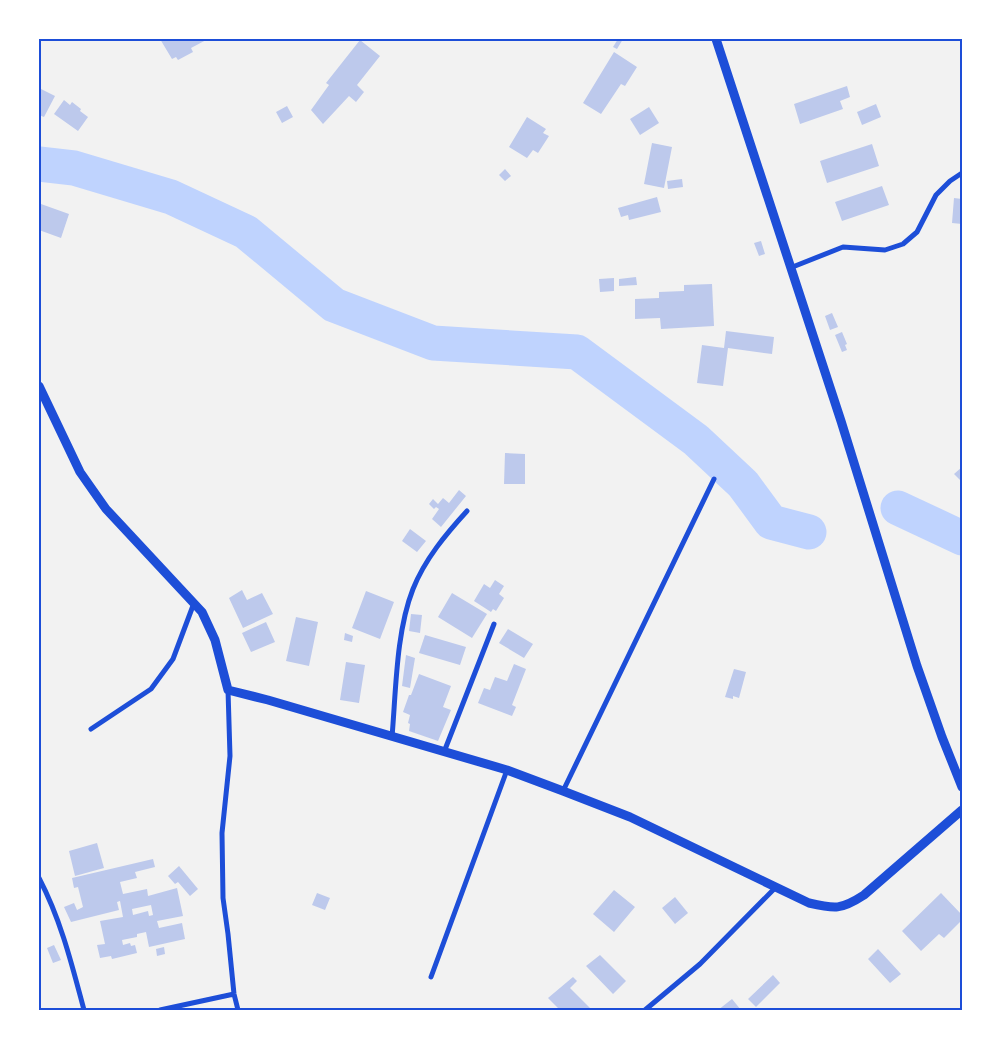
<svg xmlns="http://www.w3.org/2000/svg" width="1001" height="1049" viewBox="0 0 1001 1049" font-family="'Noto Sans',sans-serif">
	<rect width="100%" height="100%" fill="#f2f2f2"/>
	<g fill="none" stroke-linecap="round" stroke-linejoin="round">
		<path stroke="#bfd3fe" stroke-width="35" d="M39 164 74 168 171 197 246 232 334 305 433 343 577 352 696 440 743 484 771 522 809 532
			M898 508 962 538"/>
	</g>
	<path fill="#bdc9ec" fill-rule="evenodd" d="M160 39H208L191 48 193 52 178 60 176 57 172 59Z
		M618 39H623L617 49 613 47Z
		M360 40 380 56 357 85 364 92 356 102 349 96 323 124 311 110 329 85 326 83Z
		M614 52 637 67 625 86 621 84 601 114 583 103Z
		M847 86 850 97 840 101 843 109 800 124 794 104Z
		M39 88 55 96 44 117 39 115Z
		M64 100 70 105 72 102 81 109 80 111 88 117 78 131 54 114Z
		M876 104 881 117 862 125 857 112Z
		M287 106 293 117 282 123 276 112Z
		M649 107 659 123 640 135 630 119Z
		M527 117 546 129 543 133 549 136 538 153 533 150 527 158 509 147Z
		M652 143 672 147 664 188 644 184Z
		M872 144 879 166 827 183 820 161Z
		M505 169 511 176 505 181 499 175Z
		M682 179 683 187 668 189 667 181Z
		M882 186 889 205 842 221 835 202Z
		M657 197 661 212 629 220 628 215 621 217 618 208Z
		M954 198 962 199V224L952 223Z
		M41 204 69 214 61 238 39 230V211Z
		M761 241 765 254 759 256 754 243Z
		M636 277 637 285 619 286V279Z
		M614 278V291L600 292 599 279Z
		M712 284 714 326 661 329 660 318 635 319V299L659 298V292L684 291V285Z
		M832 313 838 327 830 330 825 316Z
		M726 331 774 337 772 354 728 348 723 386 697 383 702 345 724 348Z
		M842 332 847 344 845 345 847 350 842 352 835 335Z
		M505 453 525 454V484H504Z
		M962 467V482L954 474Z
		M459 490 466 496 441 527 432 519 439 509 436 507 434 509 429 504 433 499 438 504 443 498 449 503Z
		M410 529 426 541 417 552 402 541Z
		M495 580 504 586 499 594 504 598 496 611 493 609 491 612 474 601 484 584 490 588Z
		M242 590 247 600 262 593 273 614 243 628 229 598Z
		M366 591 394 602 380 639 352 628Z
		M452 593 487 614 472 638 438 617Z
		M411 614 422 615 420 633 409 631Z
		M296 617 318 622 309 666 286 661Z
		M266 622 275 642 251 652 242 633Z
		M508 629 533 644 524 658 499 643Z
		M345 633 353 636 352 642 344 640Z
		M425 635 466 647 460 665 419 653Z
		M406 655 415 658 410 688 402 686Z
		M346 662 365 665 359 703 340 700Z
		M514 664 526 669 512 705 516 707 512 716 478 703 484 688 490 690 495 677 507 681Z
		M734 669 746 672 739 698 733 696V699L725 697Z
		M419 674 451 686 443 707 451 710 438 741 409 731 410 724 408 723 410 715 403 712 409 695H411Z
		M97 843 104 868 75 876 69 851Z
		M153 859 155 867 135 872 137 878 120 882 123 894 147 889 148 896 177 888 183 916 157 921 159 928 182 923 185 939 149 947 146 932 137 934V937L122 940 123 945 130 943 131 946 135 945 137 953 112 959 111 956 100 958 97 945 105 944 100 921 123 917 120 901 117 902 119 910 71 922 64 907 74 903 77 910 83 907 78 887 74 888 72 878ZM151 905 153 915 149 916 148 911 133 915 132 909Z
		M179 866 198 889 190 896 178 882 175 884 168 876Z
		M614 890 635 907 614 932 593 914Z
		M317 893 330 898 325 910 312 905Z
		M941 893 962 915V920L944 938 939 934 921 951 902 931Z
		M675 897 688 913 675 924 662 908Z
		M54 945 61 960 53 963 47 948Z
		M164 947 165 954 157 956 156 949Z
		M878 949 901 974 890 983 868 959Z
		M600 955 626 981 613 994 586 966Z
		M773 975 780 983 756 1007 748 999Z
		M573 977 577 981 570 988 592 1010H560L548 998Z
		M732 999 741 1010H718Z"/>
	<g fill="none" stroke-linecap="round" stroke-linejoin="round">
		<path stroke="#1d4ed8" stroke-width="5" d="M790 268 843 247 885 250 903 244 917 232 936 195 950 181 962 173
			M228 690 230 756 222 833 223 898 228 934 234 994 238 1010
			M91 729 151 689 173 659 194 603
			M392 737C396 691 396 632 413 589 425 559 446 534 467 511
			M444 752 494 624
			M563 791 714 479
			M39 878C61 920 72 965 84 1010
			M431 977 507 770
			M160 1010 234 994
			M645 1010 700 964 776 887"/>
		<path stroke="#1d4ed8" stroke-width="9" d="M716 39 841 421 917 666 942 737 962 787
			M39 386 80 472 106 509 202 612 215 640 228 690 268 700 507 770 563 791 630 817 809 903C835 909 841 910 864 895L962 810"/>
	</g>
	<rect width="1001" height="1049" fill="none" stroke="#ffffff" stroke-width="80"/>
	<rect x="40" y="40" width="921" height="969" fill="none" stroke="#1d4ed8" stroke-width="2"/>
</svg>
